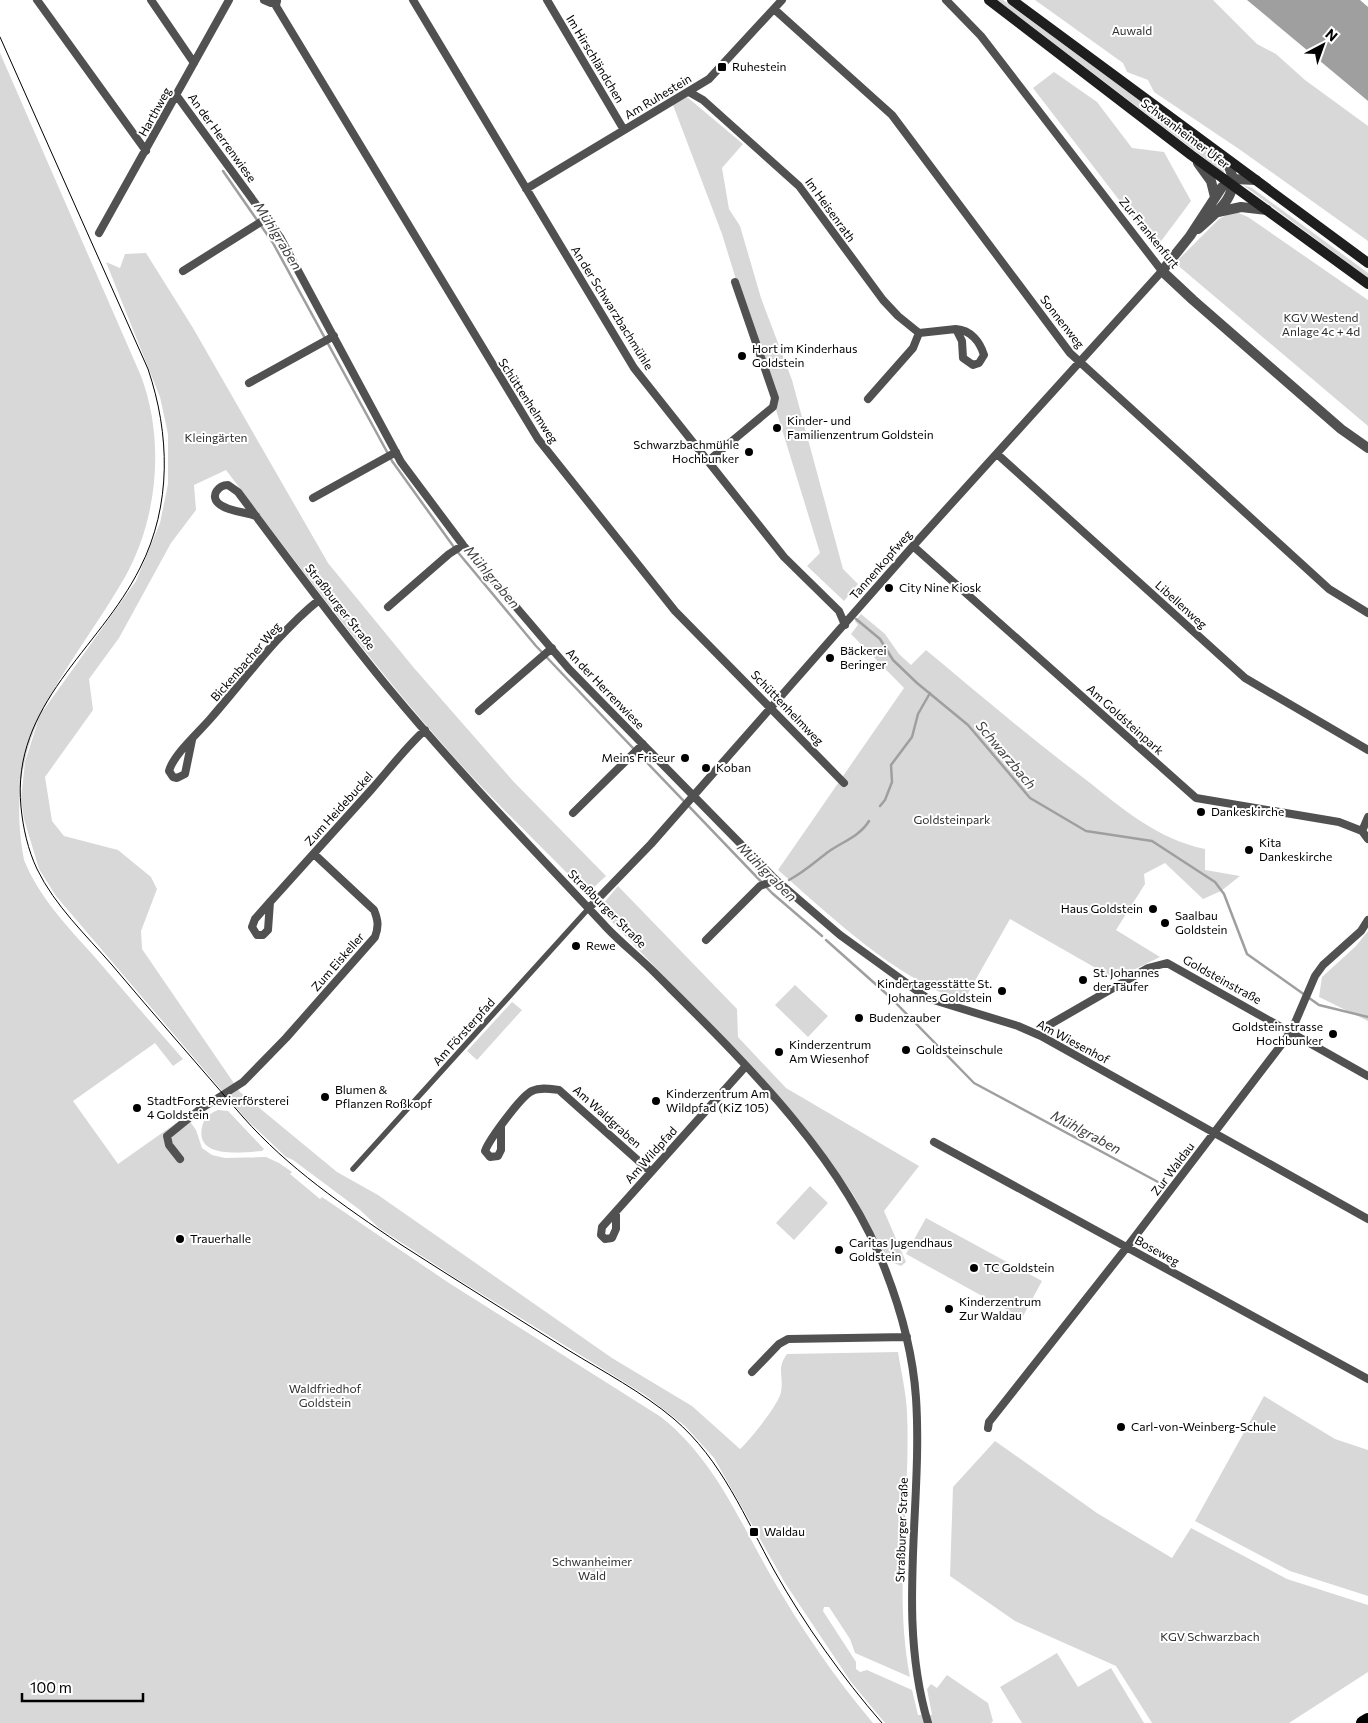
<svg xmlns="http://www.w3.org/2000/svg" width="1368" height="1723" viewBox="0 0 1368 1723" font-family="Commissioner,sans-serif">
	<rect width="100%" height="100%" fill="#fff"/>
	<path fill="#d8d8d8" d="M997 0H1003L1218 158 1223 165 1224 173Z
		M1035 0H1213L1257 44 1276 54 1305 80 1368 126V241L1239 149 1154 92 1148 80 1127 72 1123 63Z
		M0 53 141 376C165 440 158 518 125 577 70 673 0 732 24 860 39 897 67 926 93 955 123 990 153 1025 183 1059L173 1066 155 1043 73 1101 118 1164 186 1116 196 1130 202 1148 212 1155 225 1158 266 1157 279 1163 292 1172 290 1174 320 1199 322 1197 449 1283 661 1417C714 1459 738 1518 771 1576 800 1627 835 1678 873 1723H0Z
		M1054 72 1097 102 1132 148 1164 152 1191 201 1156 248 1033 88Z
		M687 97 743 144 722 168 729 209 740 226 761 298 792 380 843 569 858 584 844 601 807 566 820 553 722 234 673 105Z
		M1243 185 1252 188 1368 273V278Z
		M1234 211 1248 217 1368 300V426L1175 263 1219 219Z
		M146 253 193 328 328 563 414 668 513 781 606 876 591 890 583 889C539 845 495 802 453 756 372 665 300 567 226 470L194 485 196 510 171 543 119 638 89 679 93 710 45 777 52 821 64 836 118 850 151 877 157 889 141 931 142 949 240 1092 337 1172 378 1195 612 1358 692 1406 740 1449C750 1440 779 1404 781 1392 784 1375 776 1369 787 1354L898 1352C901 1371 906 1392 907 1412 911 1500 893 1590 910 1677L855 1653 850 1639 829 1607H824L823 1611 856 1662V1669L860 1672 867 1670 912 1690 918 1715H932L927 1689 931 1684 937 1688 947 1675 988 1703 993 1721 991 1723H885L851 1682 785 1583 714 1458 685 1426 645 1395 454 1277 379 1228 360 1210 293 1160 286 1157 246 1119 56 896 39 869 24 819 21 799 25 762 40 715 136 581 160 523 168 484V434L160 397 106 262 120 268 125 254Z
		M861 614 885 634 899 654 911 665 926 650C978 693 1030 738 1085 779 1123 809 1157 839 1205 849V870L1240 876 1221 891 1203 899 1165 863 1144 874 1145 884 1116 930 1160 957 1115 979 1010 919 963 1002C891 974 836 921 778 870L904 688 851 634 858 625 855 621Z
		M618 886 737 1009 738 1037 786 1088 919 1166 884 1211 906 1262 901 1266 887 1260 853 1194 805 1128 767 1084 611 921 612 919 604 911 602 905Z
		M1368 931V1021L1319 997 1322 977 1356 946Z
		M795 985 828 1016 808 1037 775 1005Z
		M512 1002 522 1010 477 1060 467 1051Z
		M218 1110 228 1111 264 1149 262 1151C243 1152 195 1160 202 1127 204 1118 210 1113 218 1110Z
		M810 1186 828 1203 794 1240 776 1223Z
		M926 1218 1042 1281 1022 1318 906 1254Z
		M1264 1396 1335 1439 1368 1450V1596L1290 1571 1195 1521Z
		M995 1441 1097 1513 1172 1558 1191 1528 1287 1579 1368 1605V1672L1289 1723H1152L1116 1666 1015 1621 950 1576 953 1487Z
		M1057 1653 1078 1687 1111 1668 1144 1723H1022L1000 1687Z"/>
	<path fill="#9f9f9f" d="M1247 0H1360L1368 7V101Z"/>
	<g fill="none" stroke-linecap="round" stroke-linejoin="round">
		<path stroke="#9f9f9f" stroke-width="2.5" d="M223 171 273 243 392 461 456 550 536 646 609 723 772 893 822 936
			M856 619 880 639 893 660 917 683 968 725 1030 798 1086 831 1152 841 1215 882 1224 894 1247 954 1319 1005 1368 1017
			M880 806 885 800 892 782 891 765 912 737 918 714 930 693
			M789 880C804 872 815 862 828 852 842 842 860 836 869 821
			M826 940 890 997 974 1083 1158 1182"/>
		<path stroke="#515151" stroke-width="5.5" d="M353 1169 589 908"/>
		<path stroke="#515151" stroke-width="8" d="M37 0 146 151
			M151 0 194 63
			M264 0 271 3 277 1
			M277 0 276 6 538 439 675 611 844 783
			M413 0 634 368 784 557 839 611 845 625
			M547 0 624 130
			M774 9 892 115 1070 353 1329 589 1368 613
			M689 92 703 100 799 186 883 300 898 316 919 333 913 348 868 399
			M177 96 280 237 401 462 463 545 569 669 776 880 840 935 927 998 1018 1026 1041 1036 1368 1219
			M526 189 709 79 782 0
			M99 233 229 0
			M183 271 267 218
			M919 333 956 329 962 341 963 358 973 365 979 363 984 355C980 342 971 330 956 329
			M249 383 334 336
			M997 454 1245 678 1368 750
			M708 461 773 407 775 398 735 282
			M313 498 396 452
			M256 516C246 512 226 511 218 503 210 495 219 485 228 485L238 492C288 559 338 627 391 691 459 773 534 850 606 927 621 943 639 957 655 973 739 1057 843 1156 885 1269 901 1310 913 1354 916 1398 923 1506 896 1617 928 1723
			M913 546 1196 798 1339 822 1362 831
			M388 607 449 554 463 545
			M479 711 552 648
			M192 740 185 774 177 778 173 777 169 771C173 755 200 731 211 718 244 680 280 631 319 600
			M573 813 643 744
			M1362 831 1368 817
			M1362 831 1368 839
			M270 902 268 930 263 935H257L252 927 255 919 270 902C303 865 337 828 371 790 388 771 406 747 425 730
			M589 908 651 844 913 546 1162 271 981 36 946 0
			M706 940 760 886 776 880
			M1041 1036 1049 1025 1148 968 1167 963 1368 1076
			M501 1127V1150L498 1156 490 1157 485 1151C489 1140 521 1096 532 1091 541 1087 550 1089 559 1090L651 1172
			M934 1142 1368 1379
			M180 1159 169 1145 167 1136 199 1110 243 1082 286 1038 375 937C379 926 378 920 374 910L314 854
			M616 1214V1229L612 1238 605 1239 601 1235 602 1227 745 1067
			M752 1372 779 1344 788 1339 907 1337
			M988 1428 989 1422 1127 1247 1291 1032 1315 976 1323 965 1361 931 1368 920"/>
		<path stroke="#515151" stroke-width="10" d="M1198 163 1211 181 1215 197
			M1256 180 1233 179 1222 187 1190 236 1162 271 1193 300 1341 429 1368 448
			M1218 212 1241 207 1267 210
			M1198 229C1222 208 1247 189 1223 157"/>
		<path stroke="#1e1e1e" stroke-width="10" d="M989 0 1191 155 1368 284
			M1012 0 1368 263"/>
		<path stroke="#000" stroke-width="14" d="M1363 1723 1368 1720"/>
		<path stroke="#000" stroke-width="1" d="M0 37 148 369C170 434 172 505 140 568 99 650 11 704 21 807 23 828 28 850 37 869 55 906 86 935 112 965 155 1016 199 1066 243 1117 288 1168 344 1206 400 1244 456 1280 512 1315 568 1350 604 1372 642 1392 674 1419 722 1460 745 1518 775 1572 805 1625 842 1677 882 1723"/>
	</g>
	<g fill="#000" stroke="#fff" stroke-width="2">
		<rect x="717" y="62" width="10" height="10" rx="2.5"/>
		<circle cx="742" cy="356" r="5"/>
		<circle cx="777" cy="428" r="5"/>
		<circle cx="749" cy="452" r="5"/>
		<circle cx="889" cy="588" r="5"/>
		<circle cx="830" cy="658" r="5"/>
		<circle cx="685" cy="758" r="5"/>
		<circle cx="706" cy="768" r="5"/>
		<circle cx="1201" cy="812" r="5"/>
		<circle cx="1249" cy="850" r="5"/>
		<circle cx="1153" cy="909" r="5"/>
		<circle cx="1165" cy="923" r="5"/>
		<circle cx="576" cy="946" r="5"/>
		<circle cx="1083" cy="980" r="5"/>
		<circle cx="1002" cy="991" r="5"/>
		<circle cx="859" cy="1018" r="5"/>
		<circle cx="1333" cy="1034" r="5"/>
		<circle cx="906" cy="1050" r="5"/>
		<circle cx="779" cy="1052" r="5"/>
		<circle cx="325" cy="1097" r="5"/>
		<circle cx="656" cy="1101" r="5"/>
		<circle cx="137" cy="1108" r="5"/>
		<circle cx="180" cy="1239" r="5"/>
		<circle cx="839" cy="1250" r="5"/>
		<circle cx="974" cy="1268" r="5"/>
		<circle cx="949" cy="1309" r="5"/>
		<circle cx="1121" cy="1427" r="5"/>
		<rect x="749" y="1527" width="10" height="10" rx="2.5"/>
	</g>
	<g text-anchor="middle" stroke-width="4" stroke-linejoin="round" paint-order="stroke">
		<g font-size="12" fill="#2f2f2f" stroke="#fff">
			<text x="1132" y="35">Auwald</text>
			<text x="1321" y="322">KGV Westend<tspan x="1321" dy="14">Anlage 4c + 4d</tspan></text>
			<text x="216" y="442">Kleingärten</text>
			<text x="952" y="824">Goldsteinpark</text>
			<text x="325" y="1393">Waldfriedhof<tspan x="325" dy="14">Goldstein</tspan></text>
			<text x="592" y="1566">Schwanheimer<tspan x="592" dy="14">Wald</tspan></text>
			<text x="1210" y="1641">KGV Schwarzbach</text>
		</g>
		<g font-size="12" fill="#000" stroke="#fff">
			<text transform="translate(595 59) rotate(59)" y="4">Im Hirschländchen</text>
			<text transform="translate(658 97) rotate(-31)" y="4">Am Ruhestein</text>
			<text transform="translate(155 112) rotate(-61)" y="4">Harthweg</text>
			<text transform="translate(1185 134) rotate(37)" y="4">Schwanheimer Ufer</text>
			<text transform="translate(222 138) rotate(54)" y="4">An der Herrenwiese</text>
			<text transform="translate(830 210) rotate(54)" y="4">Im Heisenrath</text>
			<text transform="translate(1149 233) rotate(51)" y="4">Zur Frankenfurt</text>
			<text transform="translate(612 308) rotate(58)" y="4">An der Schwarzbachmühle</text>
			<text transform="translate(1062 322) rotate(52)" y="4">Sonnenweg</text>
			<text transform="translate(528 401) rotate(57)" y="4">Schüttenhelmweg</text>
			<text transform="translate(881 565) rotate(-49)" y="4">Tannenkopfweg</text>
			<text transform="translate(1181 605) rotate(42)" y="4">Libellenweg</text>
			<text transform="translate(340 607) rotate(52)" y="4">Straßburger Straße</text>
			<text transform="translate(246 662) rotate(-49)" y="4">Bickenbacher Weg</text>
			<text transform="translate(605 689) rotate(46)" y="4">An der Herrenwiese</text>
			<text transform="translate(787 708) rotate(46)" y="4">Schüttenhelmweg</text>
			<text transform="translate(1125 720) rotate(42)" y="4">Am Goldsteinpark</text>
			<text transform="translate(339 809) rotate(-48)" y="4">Zum Heidebuckel</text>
			<text transform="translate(607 909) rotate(45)" y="4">Straßburger Straße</text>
			<text transform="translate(338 962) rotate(-49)" y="4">Zum Eiskeller</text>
			<text transform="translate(1222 980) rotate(29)" y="4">Goldsteinstraße</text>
			<text transform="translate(464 1032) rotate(-48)" y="4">Am Försterpfad</text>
			<text transform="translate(1073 1042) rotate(28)" y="4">Am Wiesenhof</text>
			<text transform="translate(607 1117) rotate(42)" y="4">Am Waldgraben</text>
			<text transform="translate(651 1155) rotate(-48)" y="4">Am Wildpfad</text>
			<text transform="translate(1173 1169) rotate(-53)" y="4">Zur Waldau</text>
			<text transform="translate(1157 1251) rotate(29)" y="4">Boseweg</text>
			<text transform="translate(902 1530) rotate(-88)" y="4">Straßburger Straße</text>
		</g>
		<g font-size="12" fill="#000" stroke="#fff" text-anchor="start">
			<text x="732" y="71">Ruhestein</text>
			<text x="752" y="353">Hort im Kinderhaus<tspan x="752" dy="14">Goldstein</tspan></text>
			<text x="787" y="425">Kinder- und<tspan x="787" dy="14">Familienzentrum Goldstein</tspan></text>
			<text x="739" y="449" text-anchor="end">Schwarzbachmühle<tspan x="739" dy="14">Hochbunker</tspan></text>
			<text x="899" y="592">City Nine Kiosk</text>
			<text x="840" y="655">Bäckerei<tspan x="840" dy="14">Beringer</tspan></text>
			<text x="675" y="762" text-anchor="end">Meins Friseur</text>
			<text x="716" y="772">Koban</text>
			<text x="1211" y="816">Dankeskirche</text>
			<text x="1259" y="847">Kita<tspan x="1259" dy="14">Dankeskirche</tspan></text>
			<text x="1143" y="913" text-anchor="end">Haus Goldstein</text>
			<text x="1175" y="920">Saalbau<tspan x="1175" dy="14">Goldstein</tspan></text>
			<text x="586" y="950">Rewe</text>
			<text x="1093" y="977">St. Johannes<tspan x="1093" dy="14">der Täufer</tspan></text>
			<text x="992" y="988" text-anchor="end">Kindertagesstätte St.<tspan x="992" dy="14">Johannes Goldstein</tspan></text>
			<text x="869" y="1022">Budenzauber</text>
			<text x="1323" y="1031" text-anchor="end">Goldsteinstrasse<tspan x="1323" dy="14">Hochbunker</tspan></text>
			<text x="789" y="1049">Kinderzentrum<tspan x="789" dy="14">Am Wiesenhof</tspan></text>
			<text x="916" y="1054">Goldsteinschule</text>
			<text x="335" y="1094">Blumen &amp;<tspan x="335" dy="14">Pflanzen Roßkopf</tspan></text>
			<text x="666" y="1098">Kinderzentrum Am<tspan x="666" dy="14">Wildpfad (KiZ 105)</tspan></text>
			<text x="147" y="1105">StadtForst Revierförsterei<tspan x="147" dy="14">4 Goldstein</tspan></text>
			<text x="190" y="1243">Trauerhalle</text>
			<text x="849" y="1247">Caritas Jugendhaus<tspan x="849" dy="14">Goldstein</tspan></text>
			<text x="984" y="1272">TC Goldstein</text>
			<text x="959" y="1306">Kinderzentrum<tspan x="959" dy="14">Zur Waldau</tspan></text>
			<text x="1131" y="1431">Carl-von-Weinberg-Schule</text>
			<text x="764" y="1536">Waldau</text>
		</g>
		<g font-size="14" font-style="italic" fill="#404040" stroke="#fff">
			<text transform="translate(278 236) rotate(58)" y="5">Mühlgraben</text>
			<text transform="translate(492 577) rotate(50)" y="5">Mühlgraben</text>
			<text transform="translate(1006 755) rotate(50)" y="5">Schwarzbach</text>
			<text transform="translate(767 872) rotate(45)" y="5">Mühlgraben</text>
			<text transform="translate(1086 1132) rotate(28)" y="5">Mühlgraben</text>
		</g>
	</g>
	<g transform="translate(1323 45) rotate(41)" stroke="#ffffff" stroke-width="4" paint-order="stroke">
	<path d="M0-4L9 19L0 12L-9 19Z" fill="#000000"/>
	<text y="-8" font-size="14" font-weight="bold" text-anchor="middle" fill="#000000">N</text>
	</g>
	<path d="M22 1693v8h121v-8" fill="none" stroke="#000000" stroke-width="2.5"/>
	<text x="30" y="1693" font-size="15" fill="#000000" stroke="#ffffff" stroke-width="4" paint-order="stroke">100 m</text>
</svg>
